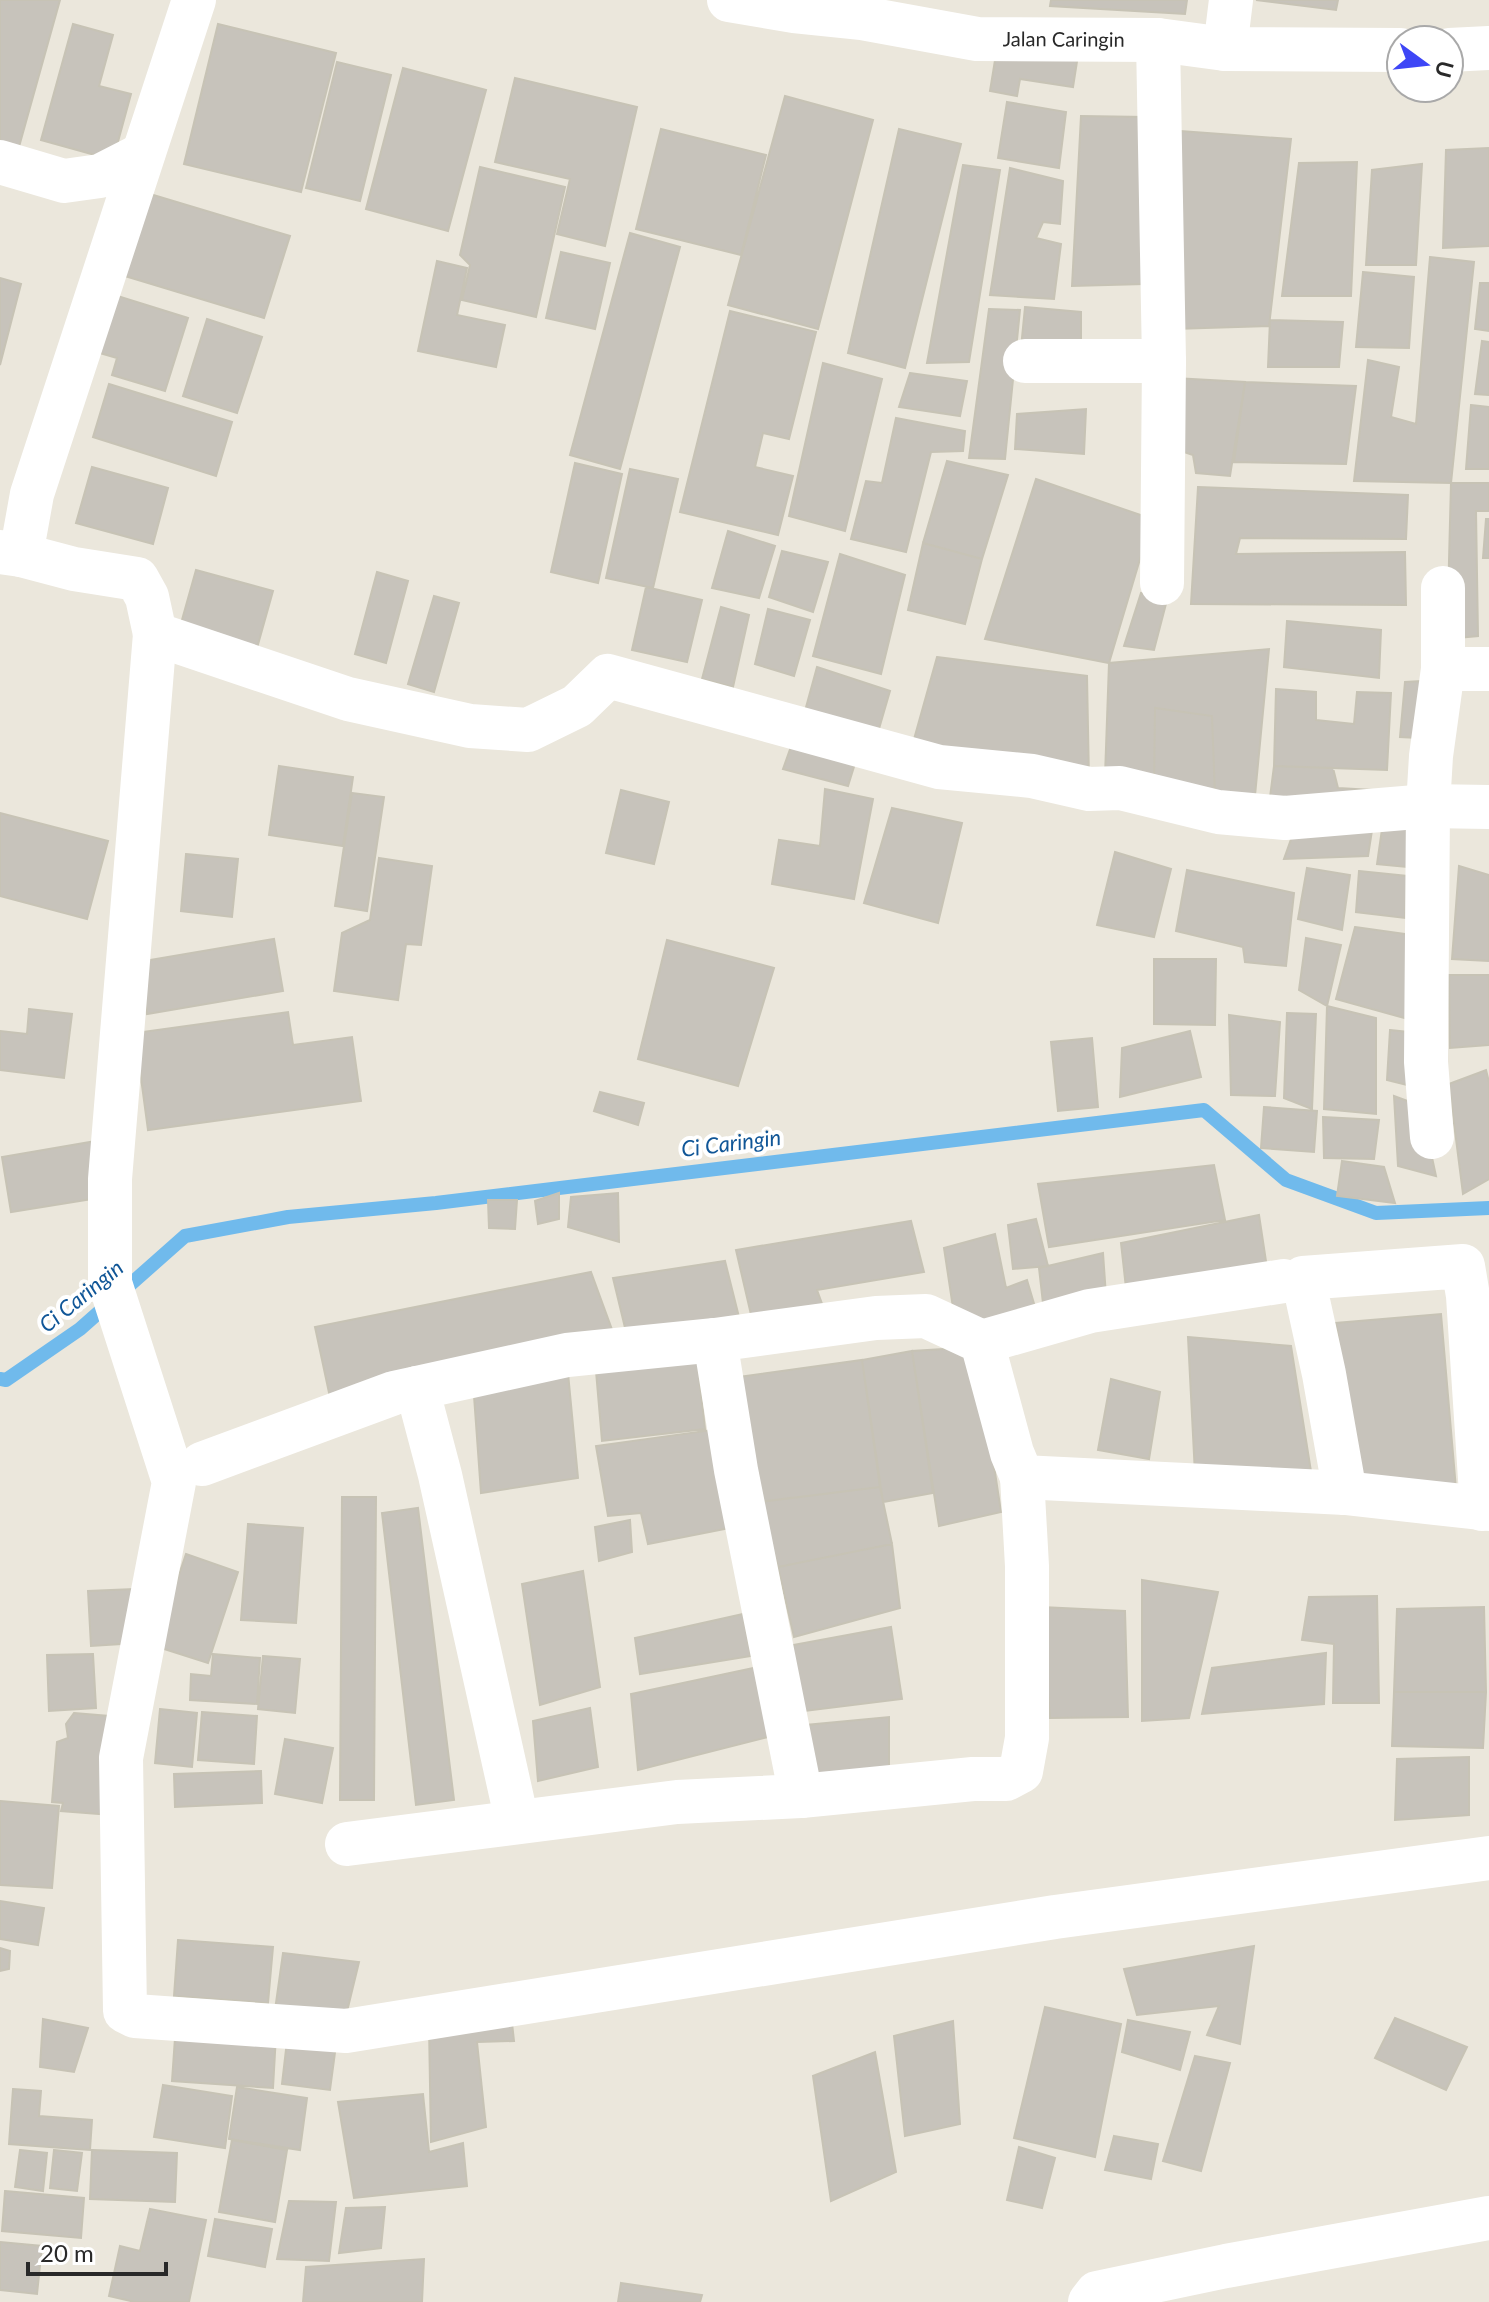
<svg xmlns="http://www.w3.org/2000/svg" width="1489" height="2302" viewBox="0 0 1489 2302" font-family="Lato,sans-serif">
	<rect width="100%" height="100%" fill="#ebe7dc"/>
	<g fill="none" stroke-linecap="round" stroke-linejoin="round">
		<path stroke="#70baec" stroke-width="14" d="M0 1379 6 1380 80 1329 185 1236 288 1217 436 1203 1204 1110 1286 1180 1376 1213 1489 1208"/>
	</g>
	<path fill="#c7c3bb" stroke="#c7c3b5" stroke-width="2" d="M0 0H60L17 154 0 149Z
		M1051 0H1187L1185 14 1050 6Z
		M1256 0H1338L1336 10Z
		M73 24 113 35 99 86 131 94 113 160 41 140Z
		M218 24 336 53 301 192 184 164Z
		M998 42 1078 55 1073 87 1020 79 1017 96 990 91Z
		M337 62 391 75 360 201 306 188Z
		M403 68 486 90 448 231 366 209Z
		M515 78 637 107 605 246 557 234 570 179 495 162Z
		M785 96 873 120 818 329 728 305Z
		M1007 102 1066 112 1059 168 998 158Z
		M1081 116 1146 117 1144 284 1072 286Z
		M661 129 766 155 741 255 636 229Z
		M899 129 961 144 905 368 848 353Z
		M1180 131 1291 139 1269 326 1174 329Z
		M1489 148V246L1443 248 1446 150Z
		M1357 162 1351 296H1282L1299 163Z
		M1422 164 1416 265H1366L1372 170Z
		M963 165 1000 170 969 362 927 363Z
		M480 167 565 187 536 317 462 300 470 265 460 255Z
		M1010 168 1063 181 1060 224 1043 222 1036 238 1061 244 1054 299 990 295Z
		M150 194 290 236 264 318 125 276Z
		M630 233 680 247 620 469 570 455Z
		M561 252 610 263 595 329 546 318Z
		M1430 257 1474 262 1451 483 1354 481 1368 360 1399 367 1391 417 1416 424Z
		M437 261 467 268 457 315 505 325 496 367 418 351Z
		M1363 272 1414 277 1409 348 1356 347Z
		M0 278 21 284 0 365Z
		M1480 283H1489V331L1475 329Z
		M111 294 188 318 165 391 112 375 117 358 93 351Z
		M1025 307 1081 312V348H1021Z
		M989 309 1020 310 1005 459 969 458Z
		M730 311 816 332 789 439 763 433 755 467 793 476 778 535 680 512Z
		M207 319 262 337 237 413 183 396Z
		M1270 320 1343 322 1339 367H1268Z
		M1482 341 1489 342V395L1475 394Z
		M823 363 882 379 845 531 789 516Z
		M910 373 967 381 960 416 899 407Z
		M1174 378 1245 382 1230 476 1196 473 1193 455 1181 451Z
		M1245 382 1356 386 1346 464 1234 462Z
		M109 384 232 422 216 476 93 437Z
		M1471 405 1489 407V469H1466Z
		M1086 409 1084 454 1015 449 1017 414Z
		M896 418 965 431 963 451 931 452 906 552 851 539 866 481 882 483Z
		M947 461 1008 475 982 559 923 543Z
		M575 463 622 474 598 583 551 572Z
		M92 467 168 488 153 544 76 523Z
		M630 469 678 479 653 588 606 578Z
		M1036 479 1152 519 1109 663 985 639Z
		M1451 483H1489V511H1476L1478 636 1447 639Z
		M1198 487 1408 495 1406 539 1240 538 1236 554 1405 552 1406 605 1191 604Z
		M1486 519H1489V558H1483Z
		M728 531 775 546 759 598 712 588Z
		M923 543 982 559 965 624 908 610Z
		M782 551 828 562 813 612 769 597Z
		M840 554 905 575 881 674 813 656Z
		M196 570 273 591 257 648 180 627Z
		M377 572 408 581 386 663 355 654Z
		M646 587 702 600 687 662 632 650Z
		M1141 593 1167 600 1154 650 1124 646Z
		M434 596 459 603 434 692 408 684Z
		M721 607 749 615 733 687 702 679Z
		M768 609 810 620 794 676 755 664Z
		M1287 621 1381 630 1379 678 1284 667Z
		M1269 649 1254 806 1215 796 1212 716 1155 708 1154 786 1105 776 1109 663Z
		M937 657 1087 676 1089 780 911 750Z
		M817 667 890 691 876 739 802 722Z
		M1421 681 1418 738 1400 737 1405 682Z
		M1276 689 1316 692V720L1354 724 1357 692 1391 693 1387 770 1274 766Z
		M1155 708 1212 716 1215 796 1154 786Z
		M793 741 857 757 848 786 783 769Z
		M279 766 353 777 343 846 269 835Z
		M1274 766 1333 768 1338 788 1373 790 1269 805Z
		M825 789 873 799 854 899 772 884 779 840 820 846Z
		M621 790 669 802 654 864 606 853Z
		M352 793 384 797 367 911 335 906Z
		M892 808 962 823 938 923 864 903Z
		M0 813 108 841 87 919 0 896Z
		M1412 817 1407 867 1377 864 1383 822Z
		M1373 824 1368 856 1284 859 1294 831Z
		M1115 852 1171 869 1154 937 1097 925Z
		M186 854 238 859 232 917 181 911Z
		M379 858 432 866 421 945 406 944 398 1000 334 991 342 933 370 920Z
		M1459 866 1489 875V961L1452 959Z
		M1307 868 1350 875 1342 930 1298 919Z
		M1187 870 1294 893 1286 966 1245 962 1243 947 1176 931Z
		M1359 871 1407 876 1405 918 1356 912Z
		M1355 927 1420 936 1415 1021 1336 999Z
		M1306 938 1341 945 1327 1006 1299 990Z
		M274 939 283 991 147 1014 138 962Z
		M667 940 774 968 738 1086 638 1059Z
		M1154 959H1216L1215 1025 1154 1024Z
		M1449 975H1489V1045L1450 1048Z
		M1327 1006 1376 1018V1114L1324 1109Z
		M29 1009 72 1014 64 1078 0 1070V1031L27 1034Z
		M288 1012 293 1045 352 1037 361 1101 148 1130 135 1033Z
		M1287 1013 1316 1014 1312 1109 1284 1098Z
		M1229 1015 1280 1022 1275 1096 1231 1095Z
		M1390 1030 1418 1033 1419 1088 1387 1080Z
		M1190 1031 1201 1077 1120 1097 1122 1048Z
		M1092 1038 1098 1107 1058 1111 1051 1042Z
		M1486 1070 1489 1082V1179L1463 1194 1449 1084Z
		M600 1092 644 1103 638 1125 594 1111Z
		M1394 1096 1421 1106 1436 1176 1398 1166Z
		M1264 1107 1317 1111 1314 1152 1261 1148Z
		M1323 1117 1379 1120 1374 1159 1324 1158Z
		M96 1141 105 1197 11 1212 2 1157Z
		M1342 1161 1384 1167 1395 1203 1337 1196Z
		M1214 1165 1225 1220 1049 1247 1038 1184Z
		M559 1193V1219L538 1224 535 1201Z
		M618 1193 619 1242 568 1227 571 1197Z
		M488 1200H517L515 1229 489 1228Z
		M1259 1215 1267 1268 1127 1297 1121 1243Z
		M1036 1219 1048 1266 1013 1269 1008 1225Z
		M911 1221 924 1272 817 1290 825 1312 752 1319 736 1250Z
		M995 1234 1006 1288 1027 1280 1038 1317 955 1321 944 1248Z
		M1103 1253 1106 1296 1044 1312 1039 1268Z
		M725 1261 741 1325 627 1336 613 1278Z
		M591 1272 614 1335 331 1402 315 1327Z
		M1441 1314 1456 1489 1360 1484 1336 1323Z
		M1188 1337 1291 1346 1313 1484 1195 1474Z
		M976 1347 1001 1512 939 1526 912 1351Z
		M912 1351 933 1493 883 1502 862 1360Z
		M697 1358 705 1429 602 1441 596 1371Z
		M862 1360 880 1487 759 1502 738 1377Z
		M568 1373 578 1478 481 1493 473 1382Z
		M1111 1379 1160 1392 1149 1459 1098 1450Z
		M719 1429 735 1527 648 1544 641 1513 608 1516 596 1446Z
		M880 1487 892 1544 778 1567 759 1502Z
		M342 1497H376L374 1800H340Z
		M418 1508 454 1800 416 1805 382 1513Z
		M630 1520 632 1552 599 1561 595 1527Z
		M248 1524 303 1528 296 1623 241 1620Z
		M892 1544 900 1608 794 1637 778 1567Z
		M186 1554 238 1572 208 1663 155 1646Z
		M583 1571 600 1687 540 1705 522 1584Z
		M1142 1580 1218 1592 1189 1718 1142 1721Z
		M134 1589 137 1643 91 1646 88 1591Z
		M1377 1596 1379 1703H1333L1334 1644 1302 1640 1309 1597Z
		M1041 1607 1125 1611 1128 1717 1050 1718Z
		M1484 1607 1486 1692H1394L1397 1609Z
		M743 1614 751 1656 640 1674 635 1638Z
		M891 1627 902 1699 797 1712 793 1645Z
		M1326 1653 1324 1704 1202 1714 1212 1668Z
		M93 1654 96 1708 49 1711 47 1655Z
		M213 1654 260 1658 257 1704 190 1700 191 1674 211 1676Z
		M263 1656 300 1659 295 1713 258 1709Z
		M763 1666 784 1733 638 1770 631 1694Z
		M1394 1692H1486L1483 1748 1392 1746Z
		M590 1708 598 1767 538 1781 533 1721Z
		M160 1709 197 1713 192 1767 155 1763Z
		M202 1712 257 1716 254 1764 198 1760Z
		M74 1713 109 1716 111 1815 61 1811 63 1803 52 1802 57 1742 68 1738 66 1724Z
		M889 1717V1770L813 1784 806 1725Z
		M285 1739 333 1748 322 1803 275 1794Z
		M1469 1757V1815L1395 1820 1397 1759Z
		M261 1771 262 1803 175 1807 174 1774Z
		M0 1801 59 1806 52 1888 0 1885Z
		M0 1901 44 1908 38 1945 0 1939Z
		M178 1940 273 1947 268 2003 174 1996Z
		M1254 1946 1240 2044 1207 2035 1219 2006 1137 2015 1124 1969Z
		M0 1948 10 1951 9 1969 0 1971Z
		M283 1953 359 1962 344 2024 274 2017Z
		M1045 2007 1121 2024 1095 2157 1014 2138Z
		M511 2014 514 2041 477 2042 486 2127 431 2142 429 2026Z
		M1395 2018 1467 2047 1446 2090 1375 2058Z
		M43 2019 88 2028 74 2072 40 2067Z
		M1128 2020 1190 2032 1180 2070 1122 2052Z
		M953 2021 960 2124 905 2136 894 2036Z
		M276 2035 273 2088 172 2081 175 2038Z
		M287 2041 336 2045 330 2090 282 2084Z
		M875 2052 896 2172 831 2201 813 2076Z
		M1195 2056 1230 2063 1201 2171 1163 2161Z
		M163 2085 232 2096 225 2148 154 2137Z
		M237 2087 307 2098 300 2150 229 2139Z
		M13 2089 41 2091 39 2116 92 2120 90 2150 9 2144Z
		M423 2094 429 2152 463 2143 467 2186 354 2198 338 2102Z
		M1114 2136 1158 2144 1151 2179 1105 2170Z
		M232 2140 287 2150 275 2222 219 2212Z
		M1019 2147 1055 2158 1042 2208 1007 2200Z
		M20 2150 47 2153 43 2191 15 2187Z
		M54 2150 82 2153 77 2191 50 2188Z
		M92 2150 177 2153 175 2202 90 2199Z
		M5 2191 84 2198 81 2238 2 2231Z
		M289 2201 336 2202 329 2261 277 2259Z
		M385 2207 381 2248 339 2253 346 2208Z
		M150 2209 206 2220 189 2302H135L109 2296 120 2246 140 2251Z
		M215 2219 272 2229 265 2267 208 2256Z
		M0 2242 42 2246 37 2294 0 2290Z
		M424 2259 422 2302H303L306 2267Z
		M621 2283 702 2295 700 2302H618Z"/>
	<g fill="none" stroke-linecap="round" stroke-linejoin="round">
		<g stroke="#fff" stroke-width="44">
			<path id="s1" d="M729 0 794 11 862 18 977 39 1158 40 1225 49 1401 50"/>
			<path d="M1225 49 1231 0"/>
			<path d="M1449 50 1489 48"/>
			<path d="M0 162 64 181 100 176 143 154"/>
			<path d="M1025 361H1164L1158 40"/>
			<path d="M0 552 21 555 74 569 137 579 147 597 155 634 348 699 470 726 528 730 577 706 608 676 939 767 1032 776 1089 789 1120 788 1218 812 1285 818 1428 806 1489 807"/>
			<path d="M21 555 32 494 194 0"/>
			<path d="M1162 583 1164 361"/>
			<path d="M155 634 110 1179V1283L174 1482 121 1758 125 2011 135 2016 346 2031 1055 1917 1489 1858"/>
			<path d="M1443 669H1489"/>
			<path d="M1432 1137 1426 1062 1428 806 1431 756 1443 669V588"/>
			<path d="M982 1342 1090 1311 1284 1281"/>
			<path d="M202 1464 394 1393 417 1388"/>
			<path d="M1345 1493 1324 1374 1303 1278 1463 1266 1468 1296 1482 1509"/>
			<path d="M801 1796 973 1779H1006L1021 1771 1027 1738V1566L1022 1477"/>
			<path d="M517 1821 440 1475 417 1388 567 1355 715 1340 876 1318 926 1316 982 1342 1012 1453 1022 1477 1345 1493 1489 1509"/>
			<path d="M347 1844 677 1802 801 1796 736 1470 715 1340"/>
			<path d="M1090 2302 1097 2293 1226 2266 1489 2218"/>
		</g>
	</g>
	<g text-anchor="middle" stroke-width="8" stroke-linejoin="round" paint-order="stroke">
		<g font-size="20" fill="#292929" stroke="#fff">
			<text dy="7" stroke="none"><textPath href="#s1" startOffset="338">Jalan Caringin</textPath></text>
		</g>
		<g font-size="22" font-style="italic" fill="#105697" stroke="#fff">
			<text transform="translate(731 1143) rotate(-7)" y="8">Ci Caringin</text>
			<text transform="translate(81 1296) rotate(-39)" y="8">Ci Caringin</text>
		</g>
	</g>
	<g transform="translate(1425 64) rotate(105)"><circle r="38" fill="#ffffff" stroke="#a9a9a9" stroke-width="2"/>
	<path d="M0-6L14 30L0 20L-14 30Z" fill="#3e46f6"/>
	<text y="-12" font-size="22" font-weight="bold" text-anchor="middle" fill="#292929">U</text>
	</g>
	<path d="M28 2262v12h138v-12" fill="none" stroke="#292929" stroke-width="4"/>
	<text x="40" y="2262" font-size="24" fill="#292929" stroke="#ffffff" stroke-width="6" paint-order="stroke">20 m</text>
</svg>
